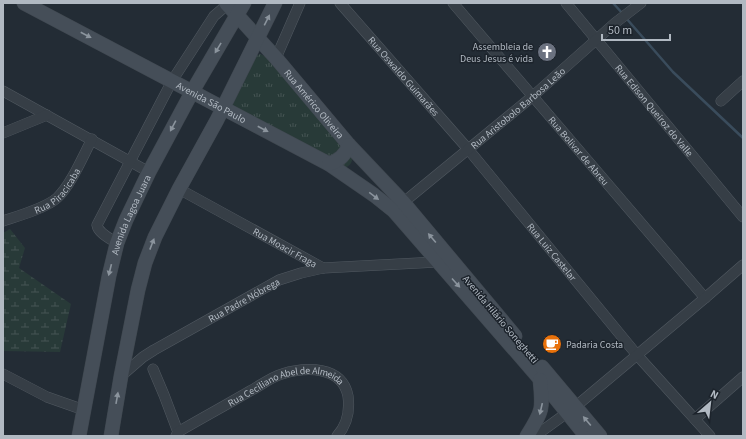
<svg xmlns="http://www.w3.org/2000/svg" width="746" height="439" viewBox="0 0 746 439" font-family="'Source Sans 3',sans-serif">
	<defs>
		<pattern id="wetland-marsh" width="20" height="14" patternUnits="userSpaceOnUse"><rect width="20" height="14" fill="#283a38"/><path d="M1 5h8M5 5V1M11 12h8M15 12V8" fill="none" stroke="#455453"/></pattern>
		<pattern id="park-tufts" width="24" height="20" patternUnits="userSpaceOnUse"><rect width="24" height="20" fill="#283a38"/><path d="M3 7l-1-3M5 7V3M7 7l1-3M15 17l-1-3M17 17v-4M19 17l1-3" fill="none" stroke="#455453"/></pattern>
	</defs>
	<rect width="100%" height="100%" fill="#232c35"/>
	<path fill="url(#wetland-marsh)" d="M10 229 25 248 19 268 71 304 60 352 3 351V233Z"/>
	<path fill="url(#park-tufts)" d="M260 54 265 56 353 156C352 163 350 166 344 168L231 106 256 56Z"/>
	<g fill="none" stroke-linecap="round" stroke-linejoin="round">
		<path stroke="#3a4c5c" stroke-width="2.5" d="M613 3 623 14
			M626 18 673 72 743 138"/>
		<g stroke="#515961" stroke-width="11">
			<g id="street">
				<path id="s1" d="M340 3 468 149 637 355 710 436"/>
				<path id="s2" d="M453 3 705 298"/>
				<path id="s3" d="M566 3 743 217"/>
				<path d="M276 58 300 3"/>
				<path d="M3 91 149 172"/>
				<path d="M721 101 743 81"/>
				<path d="M3 133 47 115"/>
				<path id="s4" d="M179 189 323 268"/>
				<path id="s5" d="M399 206 533 96 615 23 641 3"/>
				<path id="s6" d="M3 221C18 216 46 208 57 198 71 185 83 156 92 139"/>
				<path d="M117 243C111 239 98 233 97 225L172 81 214 16 228 4 227 3"/>
				<path d="M153 369 164 395 178 432 176 436"/>
				<path d="M3 374 47 397 84 410"/>
				<path id="s7" d="M121 376 143 357 154 350 279 280 301 273 323 268 437 262 442 259"/>
				<path d="M695 419 743 377"/>
				<path id="s8" d="M178 432C202 418 226 405 250 391 260 386 271 377 282 374 305 367 342 365 348 396 350 411 347 425 337 436"/>
				<path d="M535 436 575 407 705 298 743 265"/>
			</g>
		</g>
		<g stroke="#3f474f" stroke-width="15">
			<g id="secondary">
				<path id="s9" d="M24 3 329 164 374 195 394 211 540 379 586 436"/>
				<path id="s10" d="M226 3 276 58 349 145 403 202 515 336"/>
				<path d="M329 164C340 160 345 155 349 145"/>
				<path d="M542 367 600 436"/>
				<path id="s11" d="M79 436 109 276 117 243 126 220 149 172 192 92 244 3"/>
				<path d="M111 436 121 376 138 290 145 263 155 237 179 189 217 120 275 3"/>
				<path d="M527 436C543 411 543 409 540 380"/>
			</g>
		</g>
		<use href="#street" stroke="#363e46" stroke-width="10"/>
		<use href="#secondary" stroke="#454e58" stroke-width="14"/>
	</g>
	<defs><path id="oneway-solid" d="M-6-.8H1V-3.2L6.5 0L1 3.2V.8H-6Z"/></defs>
	<g fill="#8b949d">
		<use href="#oneway-solid" transform="translate(267 20) rotate(-63)"/>
		<use href="#oneway-solid" transform="translate(86 35) rotate(28)"/>
		<use href="#oneway-solid" transform="translate(218 48) rotate(121)"/>
		<use href="#oneway-solid" transform="translate(173 126) rotate(118)"/>
		<use href="#oneway-solid" transform="translate(263 129) rotate(28)"/>
		<use href="#oneway-solid" transform="translate(374 196) rotate(37)"/>
		<use href="#oneway-solid" transform="translate(432 238) rotate(-130)"/>
		<use href="#oneway-solid" transform="translate(152 244) rotate(-69)"/>
		<use href="#oneway-solid" transform="translate(110 270) rotate(104)"/>
		<use href="#oneway-solid" transform="translate(456 283) rotate(48)"/>
		<use href="#oneway-solid" transform="translate(117 398) rotate(-80)"/>
		<use href="#oneway-solid" transform="translate(541 409) rotate(103)"/>
		<use href="#oneway-solid" transform="translate(587 421) rotate(-130)"/>
	</g>
	<defs>
		<g id="church-disc" transform="scale(1)"><circle r="9.5" fill="#6b7280" stroke="#1c232b"/><path d="M-1.2-6h2.4v3.5h3.3v2.4h-3.3V6h-2.4V-.1h-3.3v-2.4h3.3Z" fill="#fff"/></g>
		<g id="cafe-disc" transform="scale(1)"><circle r="9.5" fill="#e8710a" stroke="#1c232b"/><path d="M-5.5-4.5H6V0H3Q3 3.5 0 3.5H-2.5Q-5.5 3.5-5.5 0ZM3-3.2v2h1.7v-2ZM-6 4.5H4V6H-6Z" fill="#fff"/></g>
	</defs>
	<g fill-rule="evenodd">
		<use href="#church-disc" x="547" y="52"/>
		<use href="#cafe-disc" x="552" y="344"/>
	</g>
	<g text-anchor="middle" stroke-width="3" stroke-linejoin="round" paint-order="stroke">
		<g font-size="10" fill="#b1b9c2" stroke="#1c232b" text-anchor="end">
			<text x="533" y="50">Assembleia de<tspan x="533" dy="12">Deus Jesus é vida</tspan></text>
			<text x="566" y="348" text-anchor="start">Padaria Costa</text>
		</g>
		<g font-size="10" fill="#b1b9c2" stroke="#1c232b">
			<text dy="4" stroke="none"><textPath href="#s1" startOffset="97">Rua Oswaldo Guimarães</textPath></text>
			<text dy="4" stroke="none"><textPath href="#s9" startOffset="212">Avenida São Paulo</textPath></text>
			<text dy="4" stroke="none"><textPath href="#s10" startOffset="134">Rua Américo Oliveira</textPath></text>
			<text dy="4" stroke="none"><textPath href="#s5" startOffset="154">Rua Aristobolo Barbosa Leão</textPath></text>
			<text dy="4" stroke="none"><textPath href="#s3" startOffset="139">Rua Edison Queiroz do Valle</textPath></text>
			<text dy="4" stroke="none"><textPath href="#s2" startOffset="194">Rua Bolivar de Abreu</textPath></text>
			<text dy="4" stroke="none"><textPath href="#s6" startOffset="64">Rua Piracicaba</textPath></text>
			<text dy="4" stroke="none"><textPath href="#s11" startOffset="228">Avenida Lagoa Juara</textPath></text>
			<text dy="4" stroke="none"><textPath href="#s4" startOffset="121">Rua Moacir Fraga</textPath></text>
			<text dy="4" stroke="none"><textPath href="#s1" startOffset="327">Rua Luiz Castelar</textPath></text>
			<text dy="4" stroke="none"><textPath href="#s7" startOffset="145">Rua Padre Nóbrega</textPath></text>
			<text transform="translate(501 319) rotate(50)" y="4">Avenida Hilário Soneghetti</text>
			<text dy="4" stroke="none"><textPath href="#s8" startOffset="121">Rua Ceciliano Abel de Almeida</textPath></text>
		</g>
	</g>
	<rect width="746" height="439" fill="none" stroke="#b1b9c2" stroke-width="8"/>
	<g transform="translate(710 403) rotate(28)" stroke="#1c232b" stroke-width="3" paint-order="stroke">
	<path d="M0-3L7 15L0 10L-7 15Z" fill="#b1b9c2"/>
	<text y="-6" font-size="11" font-weight="bold" text-anchor="middle" fill="#b1b9c2">N</text>
	</g>
	<path d="M602 34v6h68v-6" fill="none" stroke="#b1b9c2" stroke-width="2"/>
	<text x="608" y="34" font-size="12" fill="#b1b9c2" stroke="#1c232b" stroke-width="3" paint-order="stroke">50 m</text>
</svg>
